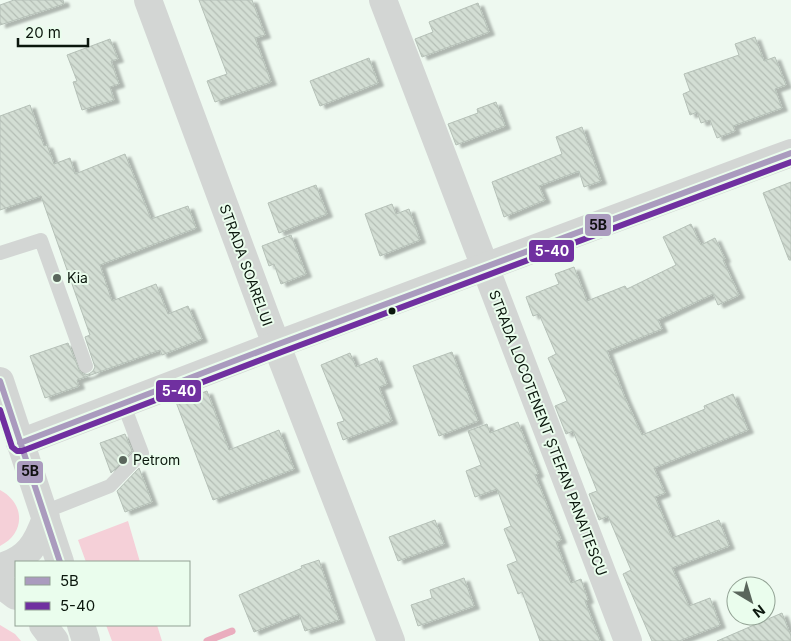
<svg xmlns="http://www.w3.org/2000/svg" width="791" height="641" viewBox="0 0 791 641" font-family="Inter,sans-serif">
	<defs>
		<pattern id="building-back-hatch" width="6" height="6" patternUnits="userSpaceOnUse" patternTransform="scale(1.25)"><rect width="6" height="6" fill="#d3ded4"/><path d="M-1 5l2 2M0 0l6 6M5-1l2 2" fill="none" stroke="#b4beb5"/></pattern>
		<filter id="shadow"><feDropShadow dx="5.5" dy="3" stdDeviation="1" flood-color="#0004"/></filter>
	</defs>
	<rect width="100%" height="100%" fill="#eef9f0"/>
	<path fill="#f5d0d8" d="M0 490C25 503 26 533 0 546Z
		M128 521 140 562H86L78 540Z
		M0 625 15 634 21 641H0Z
		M106 625H157L162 641H112Z"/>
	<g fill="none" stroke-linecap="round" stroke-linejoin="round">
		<path stroke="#eaadbe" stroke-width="7" d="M207 641 232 631"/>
	</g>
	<path fill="url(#building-back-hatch)" stroke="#b5c0b7" filter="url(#shadow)" d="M14 0H63L64 4 0 25V5Z
		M199 0H252L265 35 255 38 271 82 215 102 207 81 227 74Z
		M478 3 489 32 422 57 415 39 433 32 429 22Z
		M755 37 764 61 775 57 786 85 775 89 782 108 733 126 735 131 717 138 710 120 701 123 697 112 690 115 683 94 690 91 684 74 739 55 735 44Z
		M110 39 118 59 111 61 119 84 110 87 114 100 82 110 73 82 77 81 67 55Z
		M369 58 378 83 320 106 310 81Z
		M496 102 505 126 456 145 448 124 478 113 477 109Z
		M30 105 44 146 47 145 54 164 70 158 75 174 125 154 151 219 188 206 196 228 100 265 112 301 156 284 168 314 188 306 202 339 162 355 160 350 77 380 79 386 45 398 30 356 68 343 80 372 85 375 89 374 93 371 95 367 85 337 90 335 41 196 0 210V116Z
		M582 127 601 181 584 187 579 171 539 186 545 200 504 217 492 182 562 154 556 137Z
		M791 182V260H789L763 193Z
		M316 185 327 214 279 233 268 203Z
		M392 204 396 214 409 209 420 240 380 256 365 214Z
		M691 224 701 245 715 238 725 259 723 260 739 295 718 305 713 294 658 320 662 329 607 351 625 398 642 435 705 409 704 406 733 394 748 430 654 468 665 493 655 497 672 538 719 520 729 546 672 568 689 606 710 598 720 625 679 641H652L623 574 631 570 608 516 599 520 589 494 597 491 573 431 566 434 555 406 567 401 548 358 556 354 539 314 533 316 526 297 559 284 555 274 574 267 587 301 625 286 627 289 676 265 663 237Z
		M291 235 306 274 281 284 274 264 269 266 262 246Z
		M452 352 478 421 439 436 413 366Z
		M350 353 356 367 377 358 387 384 379 387 392 421 343 440 337 423 344 421 321 365Z
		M207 391 229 450 279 430 294 469 213 500 176 402Z
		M518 422 538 474 535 475 561 540 556 542 571 583 581 579 588 600 585 601 600 641H540L522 592 518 594 507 565 517 561 504 529 511 526 497 489 475 497 466 471 481 465 468 431 487 424 490 433Z
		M125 434 132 451 111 473 100 443Z
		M139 468 152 502 125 512 117 491Z
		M435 520 444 544 398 561 389 537Z
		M319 560 339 620 305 631 299 614 254 632 239 595 302 568 301 566Z
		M464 578 474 606 418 626 411 605 432 598 430 590Z
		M782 613 791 636V641H717Z"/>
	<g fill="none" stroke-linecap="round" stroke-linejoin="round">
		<path stroke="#d3d6d4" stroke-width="14" d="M0 253 41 240 86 366
			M44 512 110 486 142 453 123 403"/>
		<path stroke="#d3d6d4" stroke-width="28" d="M148 0 268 323 391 641
			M383 0 628 641"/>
		<path stroke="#d3d6d4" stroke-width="28" d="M20 443 276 345 791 153"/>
		<path stroke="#d3d6d4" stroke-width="28" d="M0 381 60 562
			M0 567C28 560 37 543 46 518
			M0 584 16 596
			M43 625 55 641
			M81 625 86 641"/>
		<g stroke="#eafded" stroke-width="10">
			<path id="bus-1" d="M0 381 60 562
				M20 443 276 345 791 153"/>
		</g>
		<g stroke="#eafded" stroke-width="10">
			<path id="bus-2" d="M0 410 12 447 17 451H22L279 353 791 162"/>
		</g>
		<use href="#bus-1" stroke="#aa9bbe" stroke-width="6"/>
		<use href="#bus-2" stroke="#7030a0" stroke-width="6"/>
	</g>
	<g fill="#5a665c" stroke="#eafded" stroke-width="2">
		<circle cx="57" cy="278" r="5"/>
		<circle cx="123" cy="460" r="5"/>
	</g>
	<circle fill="#0b170d" stroke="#eafded" stroke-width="2" cx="392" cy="311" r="4.5"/>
	<g text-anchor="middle" stroke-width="4" stroke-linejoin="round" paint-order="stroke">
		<g font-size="14" fill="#0b170d" stroke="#eafded">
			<text transform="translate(246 265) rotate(70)" y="5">STRADA SOARELUI</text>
			<text transform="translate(548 433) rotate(69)" y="5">STRADA LOCOTENENT ȘTEFAN PANAITESCU</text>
		</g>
		<g font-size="14" fill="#0b170d" stroke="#eafded" text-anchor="start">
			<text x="67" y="283">Kia</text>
			<text x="133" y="465">Petrom</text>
		</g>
	</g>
	<g stroke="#eafded" stroke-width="2">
		<rect x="584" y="213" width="28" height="24" rx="5" fill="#aa9bbe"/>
		<rect x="528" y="239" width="47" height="24" rx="5" fill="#7030a0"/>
		<rect x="155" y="379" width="47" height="24" rx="5" fill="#7030a0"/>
		<rect x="16" y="460" width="28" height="24" rx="5" fill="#aa9bbe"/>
	</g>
	<g font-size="14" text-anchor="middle" font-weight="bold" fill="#fff">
		<text x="552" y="256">5-40</text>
		<text x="179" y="396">5-40</text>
	</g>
	<g font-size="14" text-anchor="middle" font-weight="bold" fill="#111">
		<text x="598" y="230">5B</text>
		<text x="30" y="476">5B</text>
	</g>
	<rect x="15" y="561" width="175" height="65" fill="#eafded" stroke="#91a193"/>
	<rect x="25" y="577" width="25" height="8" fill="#aa9bbe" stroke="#91a193"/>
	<text x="60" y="586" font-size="15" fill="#0b170d">5B</text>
	<rect x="25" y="602" width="25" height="8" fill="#7030a0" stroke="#91a193"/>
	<text x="60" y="611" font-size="15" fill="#0b170d">5-40</text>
	<g transform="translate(751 601) rotate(142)"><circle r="24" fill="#eafded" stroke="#91a193"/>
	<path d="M0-4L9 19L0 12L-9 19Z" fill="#5a665c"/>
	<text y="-8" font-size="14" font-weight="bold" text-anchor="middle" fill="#0b170d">N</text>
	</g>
	<path d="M18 38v8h70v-8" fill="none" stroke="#0b170d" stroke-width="2.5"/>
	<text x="25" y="38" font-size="15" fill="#0b170d" stroke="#eafded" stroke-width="4" paint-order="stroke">20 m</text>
</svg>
